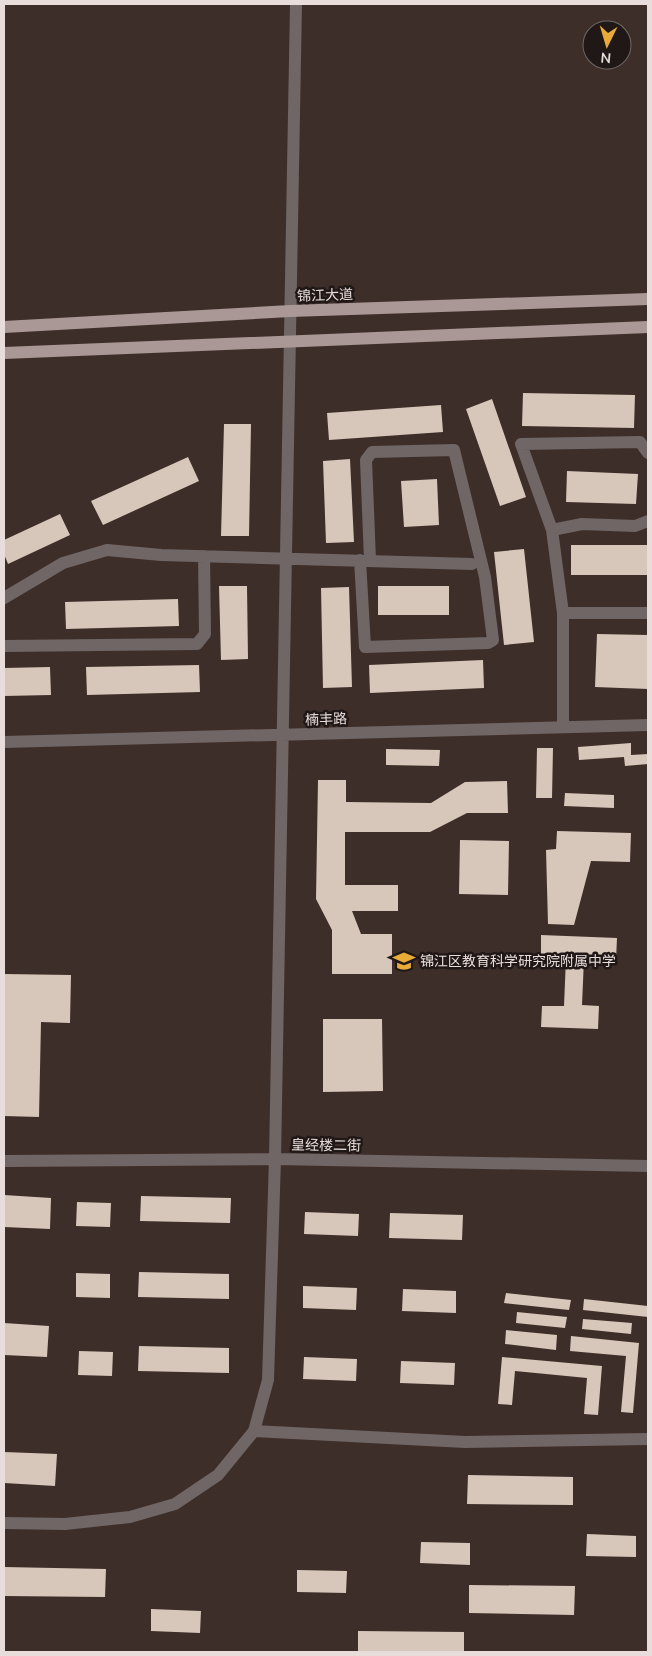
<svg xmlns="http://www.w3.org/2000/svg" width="652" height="1656" viewBox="0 0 652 1656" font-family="'Nunito Sans','Noto Sans SC',sans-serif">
	<rect width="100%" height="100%" fill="#3e2e29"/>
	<path fill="#d7c6ba" d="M523 393 635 395 634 428 522 426Z
		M492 399 526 497 500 506 466 409Z
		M441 405 443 432 329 440 327 413Z
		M224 424H251L249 536H221Z
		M188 457 199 481 103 525 91 501Z
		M350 459 354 542 326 543 323 461Z
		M567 471 638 474 636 504 566 502Z
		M437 479 439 525 404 527 401 481Z
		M60 514 70 535 8 564 4 554V540Z
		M571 545H648V575H571Z
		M524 549 534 642 504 645 494 552Z
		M219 586H247L248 659 221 660Z
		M378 586H449V615H378Z
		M349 587 352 687 323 688 321 588Z
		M178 599 179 626 66 629 65 602Z
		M597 634 648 635V689L595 687Z
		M483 660 484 688 370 693 369 665Z
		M199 665 200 692 87 695 86 667Z
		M50 667 51 695 4 696V668Z
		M631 743V755L648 754V764L625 766 624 757 579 760 578 747Z
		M537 748H553L552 798H536Z
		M386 749 440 750 439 766 386 765Z
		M318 780H346V802L431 803 465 782 507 781 508 813H467L430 832H345V885H398V911H352L361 934H392V974H332V930L316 899Z
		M565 793 614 795V808L564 806Z
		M557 831 631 833 630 862 591 861 574 925 548 924 546 850 556 849Z
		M460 840 509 841 508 895 459 894Z
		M541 935 617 938 616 960 584 959 582 1005 599 1006 598 1029 541 1027 542 1006H564L566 958 541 957Z
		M4 974 71 975 70 1023 41 1022 39 1117 4 1116Z
		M323 1019H382L383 1091 323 1092Z
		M4 1195 51 1198 50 1229 4 1227Z
		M141 1196 231 1198 230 1223 140 1221Z
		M77 1202 111 1203 110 1227 76 1226Z
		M305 1212 359 1214 358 1236 304 1234Z
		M390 1213 463 1215 462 1240 389 1238Z
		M139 1272 229 1274V1299L138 1297Z
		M76 1273 110 1274V1298L76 1297Z
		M303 1286 357 1288 356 1310 303 1308Z
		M403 1289 456 1291V1313L402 1311Z
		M506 1293 571 1300 569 1310 504 1303Z
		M584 1299 648 1306V1317L583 1310Z
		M517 1312 567 1317 565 1328 516 1323Z
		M583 1319 632 1323 631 1334 582 1329Z
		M4 1323 49 1326 47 1357 4 1355Z
		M506 1330 557 1335 556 1350 505 1344Z
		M571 1336 639 1343 633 1413 621 1412 626 1356 570 1351Z
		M139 1346 229 1348V1373L138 1371Z
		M79 1351 113 1352 112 1376 78 1375Z
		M304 1357 357 1359 356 1381 303 1379Z
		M502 1357 602 1366 598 1415 584 1414 587 1378 515 1371 512 1405 498 1404Z
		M401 1361 455 1363 454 1385 400 1383Z
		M4 1452 57 1454 55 1486 4 1483Z
		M468 1475 573 1477V1505L467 1504Z
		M587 1534 636 1536V1557L586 1556Z
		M421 1542 470 1543V1565L420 1563Z
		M4 1567 106 1569 105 1597 4 1596Z
		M297 1570 347 1571 346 1593 297 1592Z
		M469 1585 575 1586 574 1615 469 1613Z
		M151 1609 201 1611 200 1633 151 1631Z
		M358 1631 464 1632V1652H358Z"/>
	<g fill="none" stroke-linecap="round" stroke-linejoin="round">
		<path stroke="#6f6665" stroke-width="12" d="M552 530 521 444 640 442 648 453
			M360 560 365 647 488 643 493 640 485 577 454 450 372 452 366 460 370 560
			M4 598 63 563 107 550 161 555 472 564
			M563 613H648
			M4 646 197 644 205 634 204 556
			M563 727V613L552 530 582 524 635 526 648 521
			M4 742 648 725
			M4 1161 275 1159 648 1166
			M254 1431 465 1442 648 1439
			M4 1523 65 1524 130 1517 175 1504 218 1475 254 1431 268 1380 275 1159 296 4"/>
		<path stroke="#aa9896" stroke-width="12" d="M4 327 290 311 648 299
			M4 353 648 327"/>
	</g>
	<defs>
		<g id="school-bare" transform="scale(1.725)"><path d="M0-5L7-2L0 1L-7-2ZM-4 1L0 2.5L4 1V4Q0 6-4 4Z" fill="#e8ab37" stroke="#201816" stroke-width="2.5" paint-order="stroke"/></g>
	</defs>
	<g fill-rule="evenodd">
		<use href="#school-bare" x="404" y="961"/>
	</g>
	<g text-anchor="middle" stroke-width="5" stroke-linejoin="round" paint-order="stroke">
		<g font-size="14" fill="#e8ddda" stroke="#201816">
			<text transform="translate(325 295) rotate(-2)" y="5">锦江大道</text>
			<text transform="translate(326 719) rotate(-2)" y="5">楠丰路</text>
			<text transform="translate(326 1145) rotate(1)" y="5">皇经楼二街</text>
		</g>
		<g font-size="14" fill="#e8ddda" stroke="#201816" text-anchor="start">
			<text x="420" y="966">锦江区教育科学研究院附属中学</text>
		</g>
	</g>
	<rect width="652" height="1656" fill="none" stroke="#e8ddda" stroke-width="10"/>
	<g transform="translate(607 45) rotate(185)"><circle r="24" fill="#201816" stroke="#706764"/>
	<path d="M0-4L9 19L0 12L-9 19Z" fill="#e8ab37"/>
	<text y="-8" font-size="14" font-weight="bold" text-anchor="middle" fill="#e8ddda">N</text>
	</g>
</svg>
